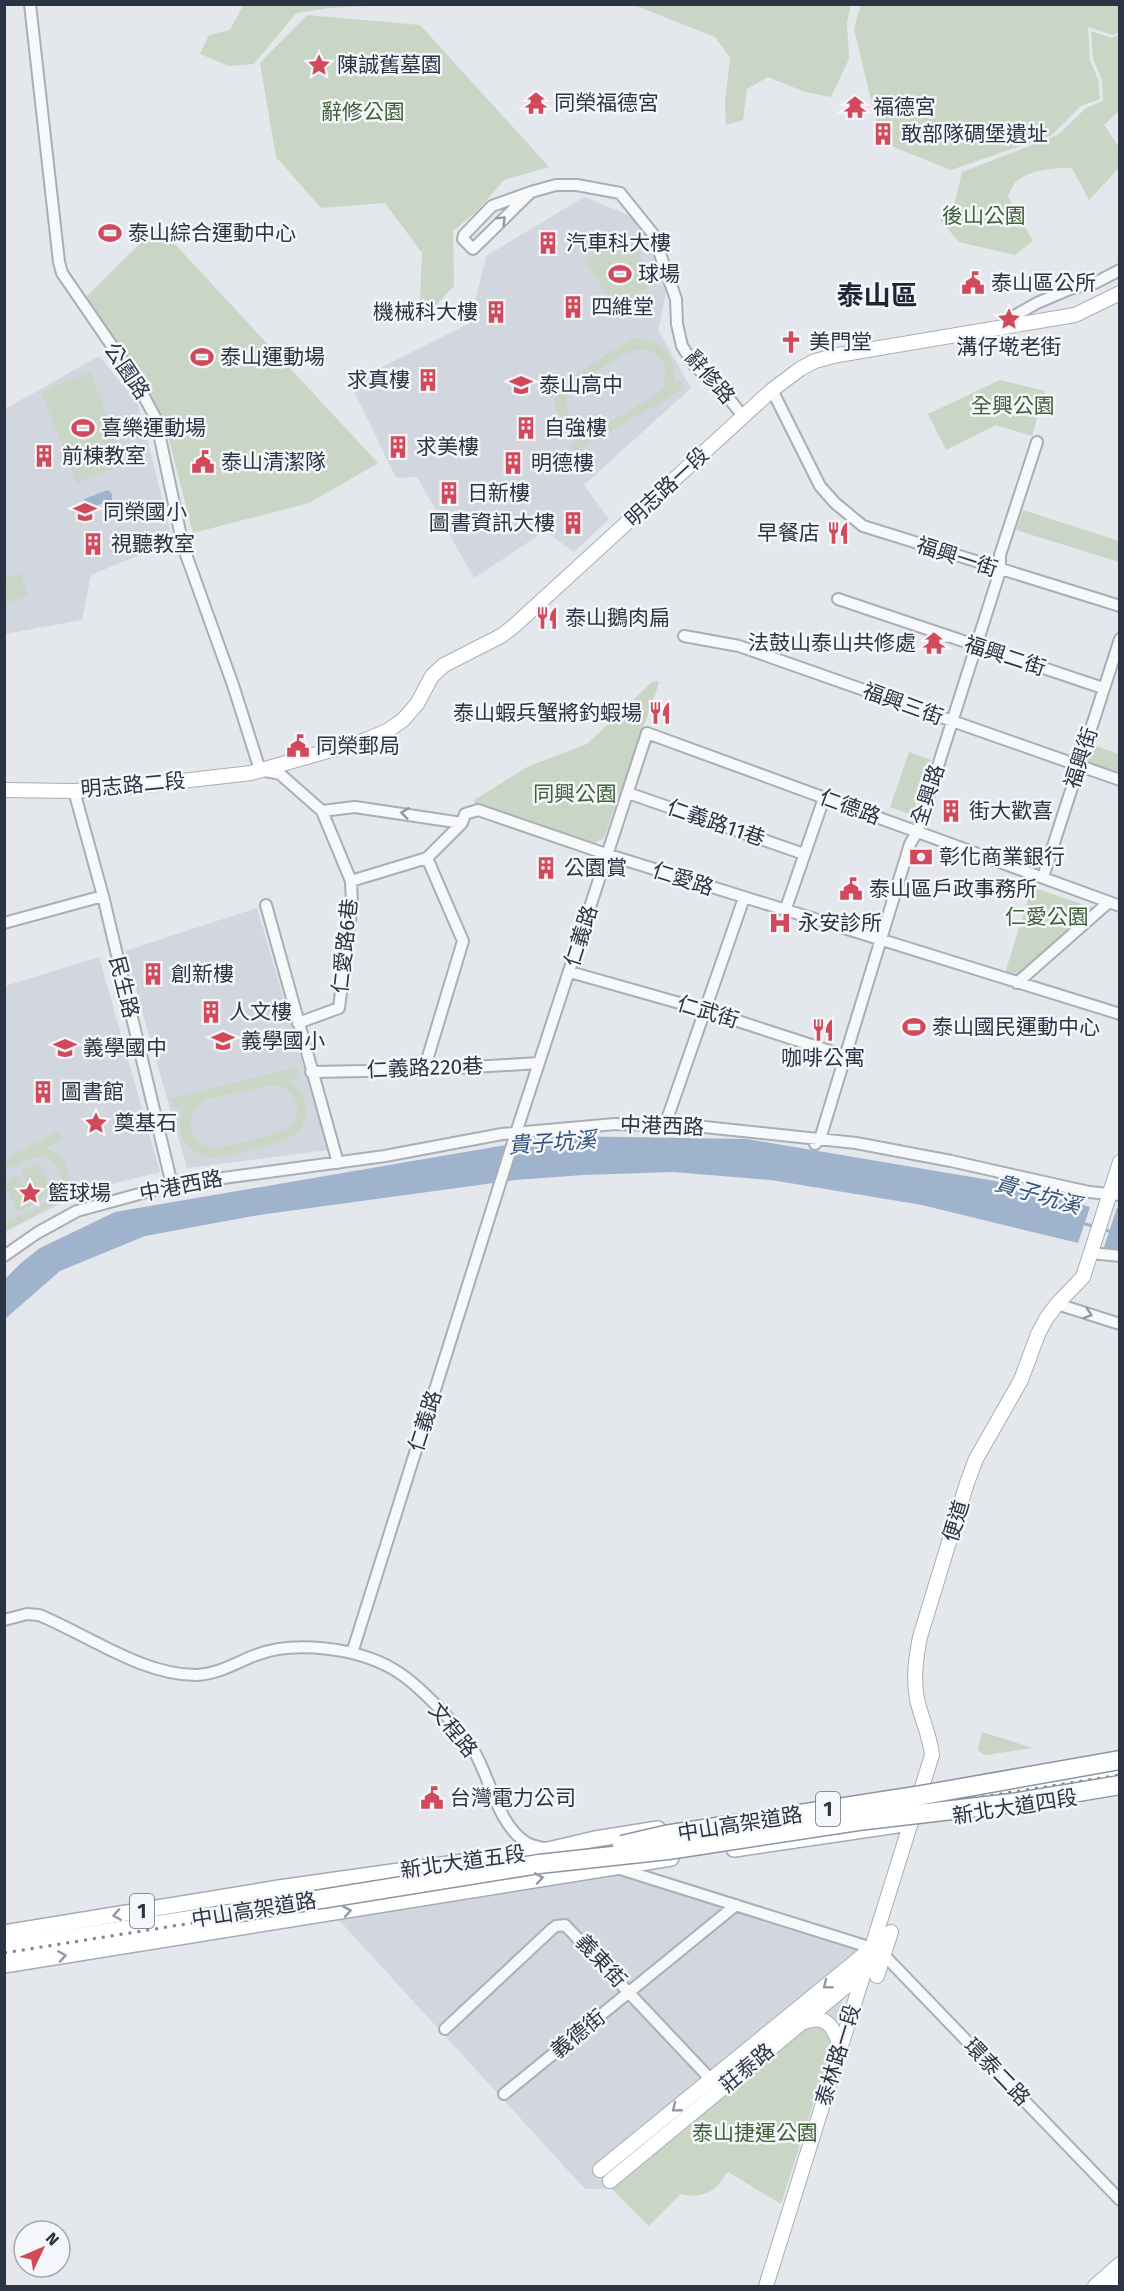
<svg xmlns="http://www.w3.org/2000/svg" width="1124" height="2291" viewBox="0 0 1124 2291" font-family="'Fira Sans','Noto Sans TC',sans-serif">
	<rect width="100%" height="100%" fill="#e4e7ec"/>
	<path fill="#d2d6de" d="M584 197 636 218 668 284 658 330 691 388 584 485 609 519 574 552 545 531 474 578 417 477 396 478 350 383 470 323 486 256Z
		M99 356 138 404 173 541 91 575 82 620 5 634V409Z
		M257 908 328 1150 187 1168 125 951Z
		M99 957 160 1172 87 1190 5 1232V986Z
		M640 1868 859 1937 833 2037 806 2027 612 2189H585L337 1918Z"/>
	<path fill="#c9d6c5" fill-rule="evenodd" d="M244 4H386V5L330 8 296 13 254 64 229 66 200 54 209 35 230 30Z
		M861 4 1119 5V32L1113 35 1088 27 1090 61 1098 79 1100 99 1081 106 1052 135 951 170 881 142 854 29Z
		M634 5H851L847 21 849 59 831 97 805 92 768 77 747 89 743 120 726 125 725 101 730 58 715 37Z
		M307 15 420 25 549 167 504 180 477 211 453 231 454 286 431 311 420 300 422 253 385 203 321 208 276 157 260 63Z
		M1091 31 1112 38 1119 34V111L1104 125 1119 147V168L1089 200 1072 168C1054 168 1029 169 1015 183 1012 186 1010 192 1008 196L1033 241 1015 255 959 242 941 221 943 211 954 206 962 172 1058 135 1086 108 1103 101 1102 80 1093 59Z
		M158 226 378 463 309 503 193 533 163 417 86 297Z
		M629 234 642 260 649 287 615 308 585 260Z
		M635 338C663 342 679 355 673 384L680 381 684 389 574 452 570 445 581 439C570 435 564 428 559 417 555 410 553 402 557 395 566 375 615 350 635 338ZM642 349 653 351 666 366 664 387 658 394 599 428 589 431 577 428C565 410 560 403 574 384L633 350Z
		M90 372 125 464 77 483 41 392Z
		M1000 380 1045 391 1032 436 996 425 946 450 928 414Z
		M1023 510 1119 541V562L1016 530Z
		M20 573 29 595 5 605V579Z
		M656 681 659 682 657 689 604 838 594 843 476 807 474 800 529 766 587 744 651 683Z
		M1093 745 1119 754V774L1087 763Z
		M909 752 931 760 912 815 890 807Z
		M1032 887 1093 908 1017 977 1005 973Z
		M297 1067 300 1077 289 1080C299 1087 305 1095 306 1107 307 1117 303 1126 296 1133 284 1144 234 1153 216 1158 187 1155 170 1132 186 1105L174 1108 171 1099ZM269 1085C294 1083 306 1109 290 1127 279 1133 226 1149 213 1148 186 1145 183 1114 204 1100Z
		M59 1131 63 1139 46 1148C71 1159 72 1176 63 1199L5 1232V1223C18 1216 54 1202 60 1189 62 1184 61 1177 59 1171 49 1144 22 1162 5 1171V1159Z
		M38 1163 53 1192 36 1201 21 1172Z
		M18 1175 33 1204 18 1212 4 1183Z
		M982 1732 1033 1748 985 1755 981 1753 978 1749Z
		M821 2024 833 2037 832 2045 781 2204 728 2172C724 2176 722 2180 719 2184 710 2195 694 2198 681 2194L649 2226 612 2189 806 2027Z"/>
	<path fill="#9fb4cc" d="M108 490 112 494V500L87 509 84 499Z
		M558 1136 747 1139 1001 1182 1090 1207 1078 1243 922 1205 771 1180 673 1172 584 1175 515 1180 259 1215 145 1236 60 1271 5 1319V1279L21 1263 40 1248 115 1212Z
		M1117 1208H1119V1251L1103 1250Z"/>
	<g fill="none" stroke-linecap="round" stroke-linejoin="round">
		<path stroke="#9fb4cc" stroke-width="3" d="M1082 1223 1096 1227
			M1102 1229 1120 1234"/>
		<g stroke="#a9aeb7" stroke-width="14">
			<path id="street" d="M30 4 59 262 62 273 134 378 156 419 183 546 233 685 260 770 280 774 322 811 351 881 352 904 339 1008 298 1023
				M531 192 473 249 463 239 464 235 492 206 531 192 556 185H577L620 193 653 234 676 299 677 324 682 346 694 365 727 396 742 415
				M1003 326 1009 319 1037 303 1070 289 1095 283 1120 270
				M772 390 820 486 835 503 863 526 1120 606
				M838 599 1103 688
				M684 636 739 646 1120 780
				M74 791 103 896 172 1185
				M628 793 804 854
				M322 811 355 807 462 823
				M1043 877 1120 639
				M351 881 427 858 462 823 465 814 478 810 609 855 1120 1014
				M266 905 338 1163
				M785 911 824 798
				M4 923 103 896
				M570 972 704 1010 845 1056
				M1017 983 1109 902
				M424 1070 463 941 427 858
				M311 1072 424 1070 539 1063
				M665 1125 744 898
				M815 1144 820 1139 910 844 917 832 1000 571V555L1037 442
				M1091 1253 1120 1256
				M4 1256 37 1233 77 1211 172 1185 385 1156 502 1134 615 1124 695 1126 856 1143 951 1161 1089 1192 1120 1195
				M1057 1304 1120 1324
				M4 1620 27 1614 39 1615C88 1635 142 1675 196 1675 219 1674 235 1663 256 1655 294 1640 357 1648 393 1669 418 1683 460 1728 475 1753 491 1781 498 1825 527 1843 532 1846 539 1847 544 1848
				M352 1653 514 1139 647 733 1120 906
				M617 1868 872 1948 884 1955 1120 2200
				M445 2029 552 1929 556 1926 565 1925 716 2085
				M504 2094 736 1905"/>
		</g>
		<g stroke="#a9aeb7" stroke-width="16">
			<path id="secondary" d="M4 790 74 791 130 787 251 773 366 740 387 731 403 720 417 704 432 676 444 665 501 636 514 626 772 390 800 369 815 361 838 355 1075 315 1120 293
				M877 1976 891 1932
				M802 2023C826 2013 834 2026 840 2047
				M600 2170 872 1948
				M610 2181 884 1955
				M766 2286 932 1755C930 1735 921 1718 917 1699 913 1677 916 1658 920 1637L967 1483 976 1459 1021 1380 1038 1334 1046 1319 1057 1304 1083 1277 1120 1162
				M1095 2286 1120 2264"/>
		</g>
		<g stroke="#a3abb8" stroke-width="18">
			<path id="primary" d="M734 1849 897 1825
				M4 1933 279 1888 548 1850 595 1839 658 1829
				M4 1965 671 1858"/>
		</g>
		<g stroke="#8b94a3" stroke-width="21">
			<path id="highway" d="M922 1811 931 1802 1120 1772
				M4 1949 235 1913
				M1111 2286 1120 2278"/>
		</g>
		<use href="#street" stroke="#f7f8fa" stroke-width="10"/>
		<use href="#secondary" stroke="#fff" stroke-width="14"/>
		<use href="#primary" stroke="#fff" stroke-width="15"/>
		<use href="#highway" stroke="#fff" stroke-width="18"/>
		<path stroke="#7d8696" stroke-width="3" stroke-dasharray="3 6" stroke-linecap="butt" d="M4 1953 1120 1775"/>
		<g stroke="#8b94a3" stroke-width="21" stroke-linecap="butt">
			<path id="highway-bridge" d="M622 1845 665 1835 922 1795 1120 1760
				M235 1913 539 1864 668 1850 858 1821 1012 1803 1120 1785"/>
		</g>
		<use href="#highway-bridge" stroke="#fff" stroke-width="18"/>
	</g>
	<defs><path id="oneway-chevron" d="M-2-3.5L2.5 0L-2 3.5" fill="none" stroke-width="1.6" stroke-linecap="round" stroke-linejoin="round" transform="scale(1.5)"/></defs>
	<g stroke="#9196a0">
		<use href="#oneway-chevron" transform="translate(502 220) rotate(-45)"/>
		<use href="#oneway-chevron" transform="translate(405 813) rotate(-173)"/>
		<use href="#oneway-chevron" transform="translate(1088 1314) rotate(18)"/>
	</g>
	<g stroke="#959aa2">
		<use href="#oneway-chevron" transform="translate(539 1878) rotate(-10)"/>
		<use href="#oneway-chevron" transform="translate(347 1911) rotate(-10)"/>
		<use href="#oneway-chevron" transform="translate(117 1915) rotate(171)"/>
		<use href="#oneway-chevron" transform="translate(62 1956) rotate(-9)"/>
		<use href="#oneway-chevron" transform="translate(827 1985) rotate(141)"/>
		<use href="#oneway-chevron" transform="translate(676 2108) rotate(141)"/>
	</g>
	<defs>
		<g id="sight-bare" transform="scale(1.8)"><path d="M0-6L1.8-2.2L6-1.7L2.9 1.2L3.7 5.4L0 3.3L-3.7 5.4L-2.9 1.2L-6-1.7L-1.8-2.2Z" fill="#d1495b" stroke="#f4f6f9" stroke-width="2.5" paint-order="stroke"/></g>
		<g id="temple-bare" transform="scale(1.8)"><path d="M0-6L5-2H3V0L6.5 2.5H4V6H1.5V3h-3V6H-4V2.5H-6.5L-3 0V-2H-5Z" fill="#d1495b" stroke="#f4f6f9" stroke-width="2.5" paint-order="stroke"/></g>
		<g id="building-bare" transform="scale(1.8)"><path d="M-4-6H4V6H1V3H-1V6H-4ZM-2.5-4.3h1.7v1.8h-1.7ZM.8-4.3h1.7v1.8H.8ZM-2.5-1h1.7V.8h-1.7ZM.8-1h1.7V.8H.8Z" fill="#d1495b" stroke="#f4f6f9" stroke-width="2.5" paint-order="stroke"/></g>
		<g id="stadium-bare" transform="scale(1.8)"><path d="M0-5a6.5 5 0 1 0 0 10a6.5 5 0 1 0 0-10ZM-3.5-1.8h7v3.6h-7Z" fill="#d1495b" stroke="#f4f6f9" stroke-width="2.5" paint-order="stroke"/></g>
		<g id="civic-bare" transform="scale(1.8)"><path d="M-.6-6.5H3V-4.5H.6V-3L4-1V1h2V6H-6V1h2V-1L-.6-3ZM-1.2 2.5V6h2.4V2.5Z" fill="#d1495b" stroke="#f4f6f9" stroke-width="2.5" paint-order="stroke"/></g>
		<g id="church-bare" transform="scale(1.8)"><path d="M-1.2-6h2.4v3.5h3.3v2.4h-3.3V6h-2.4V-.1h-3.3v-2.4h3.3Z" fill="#d1495b" stroke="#f4f6f9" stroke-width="2.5" paint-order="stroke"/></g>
		<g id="school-bare" transform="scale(1.8)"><path d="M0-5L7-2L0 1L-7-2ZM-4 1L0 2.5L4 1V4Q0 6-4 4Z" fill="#d1495b" stroke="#f4f6f9" stroke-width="2.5" paint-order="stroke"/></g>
		<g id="restaurant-bare" transform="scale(1.8)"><path d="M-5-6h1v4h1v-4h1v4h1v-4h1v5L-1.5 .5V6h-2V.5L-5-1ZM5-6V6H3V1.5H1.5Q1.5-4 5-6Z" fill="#d1495b" stroke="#f4f6f9" stroke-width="2.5" paint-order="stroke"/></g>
		<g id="bank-bare" transform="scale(1.8)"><path d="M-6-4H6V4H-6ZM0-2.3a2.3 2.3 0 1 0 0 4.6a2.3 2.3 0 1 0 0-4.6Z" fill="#d1495b" stroke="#f4f6f9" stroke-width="2.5" paint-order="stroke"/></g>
		<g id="hospital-bare" transform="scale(1.8)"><path d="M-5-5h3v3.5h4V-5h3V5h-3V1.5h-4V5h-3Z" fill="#d1495b" stroke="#f4f6f9" stroke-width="2.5" paint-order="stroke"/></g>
	</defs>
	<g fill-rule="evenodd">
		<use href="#sight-bare" x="319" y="65"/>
		<use href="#temple-bare" x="536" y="103"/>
		<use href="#temple-bare" x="855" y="107"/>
		<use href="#building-bare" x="883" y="134"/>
		<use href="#stadium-bare" x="110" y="233"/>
		<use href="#building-bare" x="548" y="243"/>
		<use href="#stadium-bare" x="620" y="274"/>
		<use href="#civic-bare" x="973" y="283"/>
		<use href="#building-bare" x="573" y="307"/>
		<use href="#building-bare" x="496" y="312"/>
		<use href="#sight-bare" x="1009" y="319"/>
		<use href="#church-bare" x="791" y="342"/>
		<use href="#stadium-bare" x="202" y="357"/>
		<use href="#building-bare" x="428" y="380"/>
		<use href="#school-bare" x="521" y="385"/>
		<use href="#stadium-bare" x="83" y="428"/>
		<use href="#building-bare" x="526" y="428"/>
		<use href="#building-bare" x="398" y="447"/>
		<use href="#building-bare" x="44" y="456"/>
		<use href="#civic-bare" x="203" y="462"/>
		<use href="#building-bare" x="513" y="463"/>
		<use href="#building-bare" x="449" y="493"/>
		<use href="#school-bare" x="85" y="512"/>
		<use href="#building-bare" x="573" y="523"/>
		<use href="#restaurant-bare" x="838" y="533"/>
		<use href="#building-bare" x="93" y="544"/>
		<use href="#restaurant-bare" x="547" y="618"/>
		<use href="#temple-bare" x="934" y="643"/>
		<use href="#restaurant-bare" x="660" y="713"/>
		<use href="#civic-bare" x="298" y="746"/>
		<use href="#building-bare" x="951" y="811"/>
		<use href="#bank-bare" x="921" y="857"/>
		<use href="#building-bare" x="546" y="868"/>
		<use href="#civic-bare" x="851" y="889"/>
		<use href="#hospital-bare" x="780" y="923"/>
		<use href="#building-bare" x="153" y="974"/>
		<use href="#building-bare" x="211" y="1012"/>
		<use href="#stadium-bare" x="914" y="1027"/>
		<use href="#restaurant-bare" x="823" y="1030"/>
		<use href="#school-bare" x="223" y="1041"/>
		<use href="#school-bare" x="65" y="1048"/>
		<use href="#building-bare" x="43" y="1092"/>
		<use href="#sight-bare" x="96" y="1123"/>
		<use href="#sight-bare" x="30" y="1193"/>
		<use href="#civic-bare" x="432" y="1798"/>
	</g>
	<g text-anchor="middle" stroke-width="5" stroke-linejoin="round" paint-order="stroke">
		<g fill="#f4f6f9" stroke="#676e7b" stroke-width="1.5">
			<rect x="816" y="1792" width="24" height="34" rx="4.5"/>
			<rect x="130" y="1894" width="24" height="34" rx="4.5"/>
		</g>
		<g font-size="20" font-weight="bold" fill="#2b3445">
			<text x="828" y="1816">1</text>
			<text x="142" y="1918">1</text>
		</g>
		<g font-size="21" fill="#2b3445" stroke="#f4f6f9" text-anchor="start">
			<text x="337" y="72">陳誠舊墓園</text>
			<text x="554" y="110">同榮福德宮</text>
			<text x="873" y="114">福德宮</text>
			<text x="901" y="141">敢部隊碉堡遺址</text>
			<text x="128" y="240">泰山綜合運動中心</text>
			<text x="566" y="250">汽車科大樓</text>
			<text x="638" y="281">球場</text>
			<text x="991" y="290">泰山區公所</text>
			<text x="591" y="314">四維堂</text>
			<text x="478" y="319" text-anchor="end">機械科大樓</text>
			<text x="809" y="349">美門堂</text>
			<text x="1009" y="354" text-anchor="middle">溝仔墘老街</text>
			<text x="220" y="364">泰山運動場</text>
			<text x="410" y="387" text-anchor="end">求真樓</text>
			<text x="539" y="392">泰山高中</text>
			<text x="101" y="435">喜樂運動場</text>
			<text x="544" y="435">自強樓</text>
			<text x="416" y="454">求美樓</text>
			<text x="62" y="463">前棟教室</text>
			<text x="221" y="469">泰山清潔隊</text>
			<text x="531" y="470">明德樓</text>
			<text x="467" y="500">日新樓</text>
			<text x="103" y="519">同榮國小</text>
			<text x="555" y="530" text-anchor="end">圖書資訊大樓</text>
			<text x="820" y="540" text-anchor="end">早餐店</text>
			<text x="111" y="551">視聽教室</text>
			<text x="565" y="625">泰山鵝肉扁</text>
			<text x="916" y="650" text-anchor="end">法鼓山泰山共修處</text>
			<text x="642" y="720" text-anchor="end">泰山蝦兵蟹將釣蝦場</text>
			<text x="316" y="753">同榮郵局</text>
			<text x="969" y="818">街大歡喜</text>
			<text x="939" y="864">彰化商業銀行</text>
			<text x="564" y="875">公園賞</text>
			<text x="869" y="896">泰山區戶政事務所</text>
			<text x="798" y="930">永安診所</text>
			<text x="171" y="981">創新樓</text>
			<text x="229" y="1019">人文樓</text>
			<text x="932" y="1034">泰山國民運動中心</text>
			<text x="241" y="1048">義學國小</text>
			<text x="83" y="1055">義學國中</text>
			<text x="823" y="1065" text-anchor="middle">咖啡公寓</text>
			<text x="61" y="1099">圖書館</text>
			<text x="114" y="1130">奠基石</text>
			<text x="48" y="1200">籃球場</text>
			<text x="450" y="1805">台灣電力公司</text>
		</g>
		<g font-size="21" fill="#3f6138" stroke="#f4f6f9">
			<text x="363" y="119">辭修公園</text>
			<text x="984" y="223">後山公園</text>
			<text x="1013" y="413">全興公園</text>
			<text x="575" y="801">同興公園</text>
			<text x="1047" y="924">仁愛公園</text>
			<text x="755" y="2140">泰山捷運公園</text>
		</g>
		<g font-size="21" fill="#2b3445" stroke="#f4f6f9">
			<text transform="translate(127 371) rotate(56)" y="7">公園路</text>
			<text transform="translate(710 377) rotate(49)" y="7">辭修路</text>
			<text transform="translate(667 487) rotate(-43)" y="7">明志路一段</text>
			<text transform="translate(957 557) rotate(18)" y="7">福興一街</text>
			<text transform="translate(1005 656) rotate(18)" y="7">福興二街</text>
			<text transform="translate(903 704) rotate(20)" y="7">福興三街</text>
			<text transform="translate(1081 758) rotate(-72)" y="7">福興街</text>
			<text transform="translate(133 785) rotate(-5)" y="7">明志路二段</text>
			<text transform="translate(928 795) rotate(-72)" y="7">全興路</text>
			<text transform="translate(850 807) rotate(20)" y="7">仁德路</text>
			<text transform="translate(716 823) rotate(19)" y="7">仁義路11巷</text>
			<text transform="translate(683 879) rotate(18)" y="7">仁愛路</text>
			<text transform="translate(581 936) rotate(-72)" y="7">仁義路</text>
			<text transform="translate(345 946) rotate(-84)" y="7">仁愛路6巷</text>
			<text transform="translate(124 987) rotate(76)" y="7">民生路</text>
			<text transform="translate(708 1012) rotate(17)" y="7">仁武街</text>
			<text transform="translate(425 1068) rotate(-2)" y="7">仁義路220巷</text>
			<text transform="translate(662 1126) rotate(2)" y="7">中港西路</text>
			<text transform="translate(181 1186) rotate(-11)" y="7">中港西路</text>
			<text transform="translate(425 1421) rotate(-72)" y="7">仁義路</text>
			<text transform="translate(956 1521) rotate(-73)" y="7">便道</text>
			<text transform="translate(453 1730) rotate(51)" y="7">文程路</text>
			<text transform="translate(1015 1807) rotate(-9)" y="7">新北大道四段</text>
			<text transform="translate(740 1824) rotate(-9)" y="7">中山高架道路</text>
			<text transform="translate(463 1862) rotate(-8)" y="7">新北大道五段</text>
			<text transform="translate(254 1910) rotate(-9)" y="7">中山高架道路</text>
			<text transform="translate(601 1961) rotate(47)" y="7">義東街</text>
			<text transform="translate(578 2034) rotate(-39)" y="7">義德街</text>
			<text transform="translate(838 2055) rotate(-73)" y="7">泰林路一段</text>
			<text transform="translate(747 2068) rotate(-40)" y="7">莊泰路</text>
			<text transform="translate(997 2072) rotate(46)" y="7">環泰二路</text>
		</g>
		<g font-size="22" font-style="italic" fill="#34527a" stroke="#f4f6f9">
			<text transform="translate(552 1142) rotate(-4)" y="8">貴子坑溪</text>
			<text transform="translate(1038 1194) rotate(16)" y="8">貴子坑溪</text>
		</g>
		<g font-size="27" font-weight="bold" fill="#1d2536" stroke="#f4f6f9">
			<text x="877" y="305">泰山區</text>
		</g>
	</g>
	<rect width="1124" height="2291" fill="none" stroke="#2b3445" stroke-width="12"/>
	<g transform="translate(42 2249) rotate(46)"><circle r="28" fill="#f4f6f9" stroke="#a4a8b1" stroke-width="1.5"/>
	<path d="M0-4.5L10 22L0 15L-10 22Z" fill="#d1495b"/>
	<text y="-9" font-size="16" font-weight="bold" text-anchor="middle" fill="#2b3445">N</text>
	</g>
</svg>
